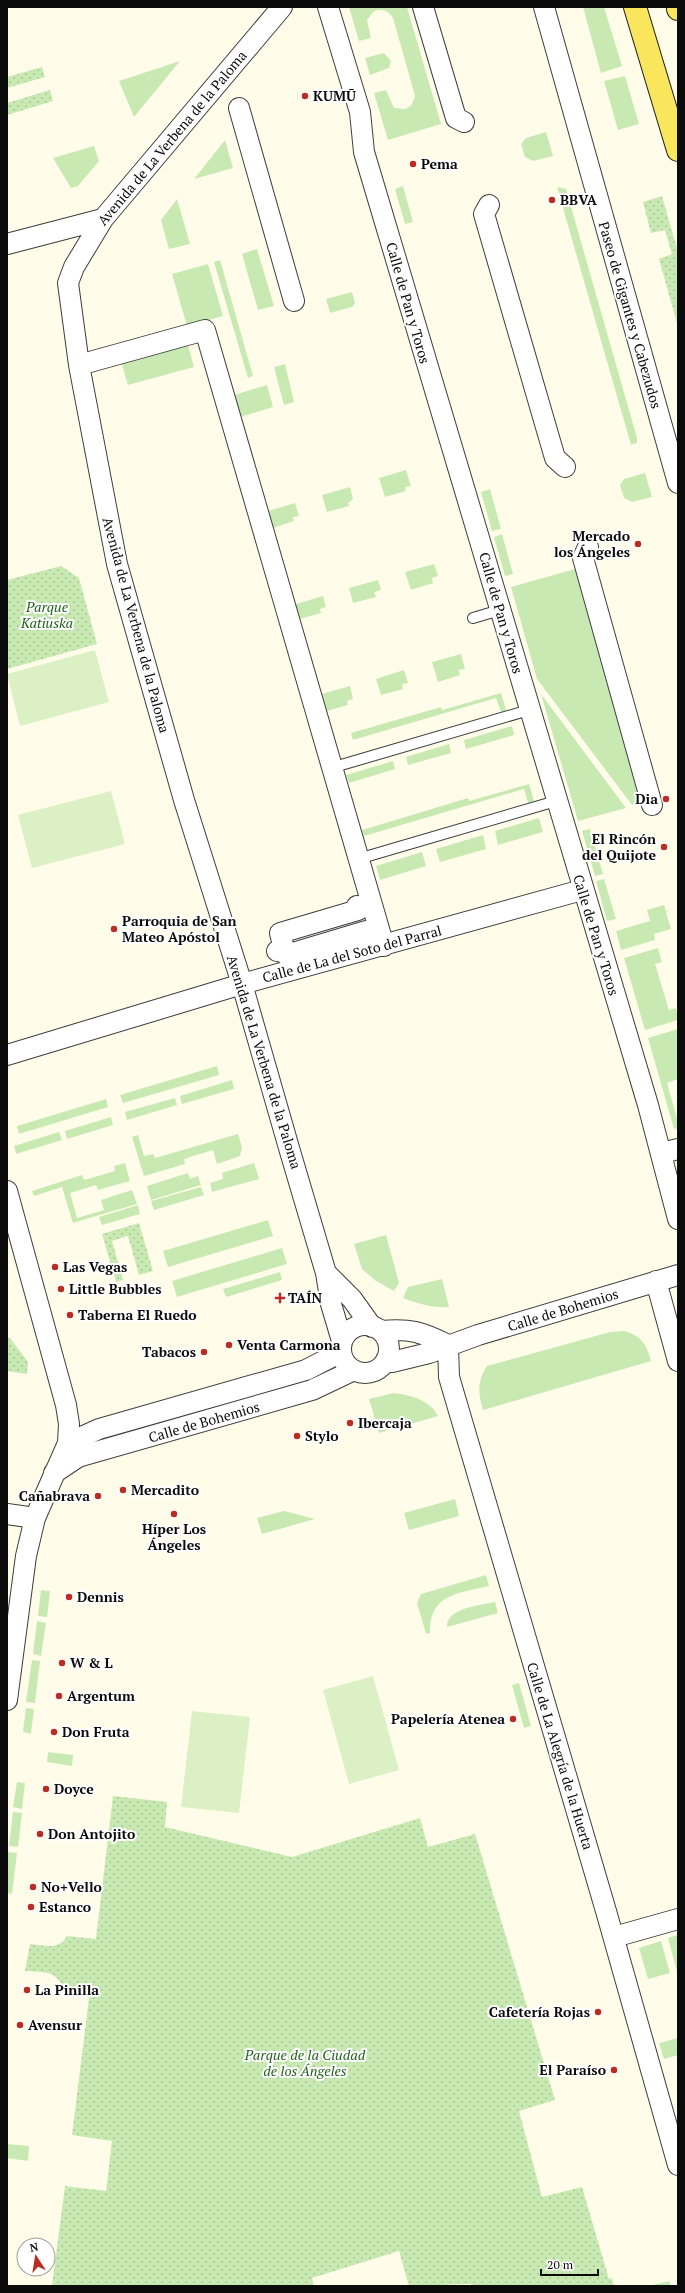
<svg xmlns="http://www.w3.org/2000/svg" width="685" height="2293" viewBox="0 0 685 2293" font-family="'PT Serif',serif">
	<defs>
		<pattern id="park-dots" width="8" height="8" patternUnits="userSpaceOnUse"><rect width="8" height="8" fill="#c9e9b3"/><path d="M2 2h.1M6 6h.1" fill="none" stroke="#abc699" stroke-width="1.8" stroke-linecap="round"/></pattern>
	</defs>
	<rect width="100%" height="100%" fill="#fffde9"/>
	<path fill="#c9e9b3" d="M349 7H407L441 124 388 140 374 93 386 90 394 108 405 109 411 106 415 96 393 18C388 10 381 8 373 12L367 20 371 38 359 41Z
		M583 7H604L622 66 601 73Z
		M384 53 391 61 389 68 370 75 365 58Z
		M180 61 134 117 119 81Z
		M625 76 639 124 618 130 604 81Z
		M546 132 553 156 533 161 525 157 521 144 526 138Z
		M225 140 233 168 194 179Z
		M94 146 99 161 78 186 71 188 53 158Z
		M403 186 413 222 405 224 395 189Z
		M557 187 566 189 637 438V443L631 445Z
		M177 199 190 244 169 249 161 220Z
		M257 249 274 306 258 310 242 254Z
		M220 260 253 376 248 378 214 262Z
		M208 264 223 316 187 326 172 274Z
		M352 292 355 303 352 307 330 313 326 299Z
		M187 342 194 367 128 385 121 361Z
		M285 364 294 402 284 405 274 367Z
		M267 385 273 407 240 417 234 395Z
		M406 470 411 486 405 487 406 491 385 497 379 478Z
		M645 473 652 497 632 502 624 498 620 485 624 479Z
		M350 487 353 499 348 503 349 506 327 512 322 495Z
		M490 489 501 529 492 531 481 492Z
		M295 503 299 516 293 517 294 521 273 528 268 511Z
		M502 534 513 574 505 576 494 537Z
		M434 564 438 576 432 578 433 583 411 590 405 572Z
		M575 569 641 803 632 805 537 679 511 587Z
		M378 580 381 590 374 592 376 597 353 603 349 588Z
		M323 596 326 607 320 609 321 613 300 619 296 604Z
		M461 654 465 669 459 670 460 675 438 682 432 662Z
		M404 670 408 683 402 684 403 689 381 695 376 679Z
		M350 686 353 699 347 701 348 705 327 711 322 694Z
		M501 693 506 710 501 712 496 698 353 740 351 733 441 707 442 710Z
		M541 694 626 808 578 821Z
		M512 726 514 735 466 749 464 740Z
		M449 744 451 753 408 765 406 757Z
		M393 761 395 769 349 783 346 775Z
		M529 784 534 801 528 803 524 789 364 836 362 830 468 798 469 801Z
		M539 818 543 832 498 845 495 831Z
		M590 829 603 874 595 876 582 831Z
		M483 835 486 849 440 862 436 849Z
		M422 852 426 866 380 880 376 866Z
		M604 879 616 919 607 921 596 881Z
		M664 905 666 911 672 909 666 912 671 929 654 934 655 940 621 950 616 931 650 921 647 910Z
		M658 948 662 962 655 964 669 1010 676 1008 678 1020 645 1030 624 958Z
		M678 1029V1079L667 1083 678 1122V1128L674 1129 648 1038Z
		M217 1066 219 1075 123 1103 120 1095Z
		M232 1080 234 1089 182 1104 180 1096Z
		M175 1098 177 1105 127 1120 125 1112Z
		M106 1099 108 1107 19 1134 17 1126Z
		M111 1117 113 1125 67 1139 65 1131Z
		M59 1132 62 1140 16 1154 14 1146Z
		M238 1134 242 1147 240 1156 217 1164 213 1150 184 1159 185 1164 144 1176 132 1137 138 1135 144 1156 153 1154 155 1158Z
		M125 1163 130 1181 98 1190 96 1185 70 1193 77 1218 104 1210 101 1200 132 1190 137 1204 73 1223 62 1187 34 1196 32 1191 82 1175 84 1180 115 1171 114 1166Z
		M254 1163 259 1179 212 1192 210 1183 223 1179 222 1173Z
		M188 1173 190 1179 198 1176 201 1185 151 1200 147 1186Z
		M201 1187 204 1195 154 1210 151 1201Z
		M138 1205 140 1214 102 1225 99 1217Z
		M268 1220 273 1236 168 1267 163 1251Z
		M386 1235 399 1283 394 1291 376 1281 362 1269 354 1244Z
		M282 1248 287 1264 177 1297 172 1281Z
		M280 1272 282 1280 226 1297 223 1289Z
		M442 1279 449 1307C432 1308 419 1304 403 1298L408 1287Z
		M624 1331C641 1335 647 1345 651 1361L483 1410C478 1393 477 1381 487 1366L610 1332Z
		M394 1393C411 1395 430 1400 438 1416L379 1433 369 1399Z
		M455 1499 459 1516 409 1530 404 1513Z
		M284 1511 315 1519 262 1534 257 1518Z
		M486 1575 489 1586C459 1593 429 1594 430 1633L426 1634 417 1603 421 1594Z
		M41 1590 50 1591 47 1617 38 1616Z
		M495 1602 498 1613 447 1627C446 1608 481 1605 495 1602Z
		M37 1621 46 1623 41 1656 33 1654Z
		M32 1660 40 1661 35 1703 26 1702Z
		M519 1683 531 1726 524 1728 512 1685Z
		M26 1708 34 1709 31 1734 23 1732Z
		M48 1752 73 1755 72 1766 47 1762Z
		M17 1782 25 1783 22 1809 13 1807Z
		M13 1812 22 1813 18 1847 9 1846Z
		M8 1852 17 1853 12 1894 7 1893Z
		M678 1935V1971L677 1972 668 1938Z
		M661 1941 670 1973 648 1979 639 1948Z
		M678 2038V2055L664 2059 659 2043Z
		M7 2144 29 2146 28 2161 7 2158Z
		M669 2281 671 2286H648Z"/>
	<path fill="url(#park-dots)" d="M42 67 45 77 7 88V77Z
		M50 90 53 101 7 115V103Z
		M662 196 678 252V327L659 259 672 254 665 230 651 233 643 202Z
		M61 566 79 578 97 644 7 669V580Z
		M139 1223 153 1271 139 1275 128 1236 112 1241 123 1280 116 1282 102 1234Z
		M7 1338H10L28 1362 27 1374 7 1371Z
		M113 1796 167 1802 165 1827 292 1857 420 1818 428 1847 475 1834 555 2100 519 2111 542 2197 582 2187 609 2279 612 2278 614 2286H471V2284L409 2286 399 2251 312 2278 314 2286H52L65 2186 106 2191 112 2141 72 2135 90 1990 61 1986C58 1970 38 1972 25 1971L30 1944C44 1945 59 1951 67 1936L96 1939Z"/>
	<path fill="#dcf0c5" d="M95 650 109 702 20 726 7 674Z
		M111 791 125 844 32 868 18 815Z
		M373 1676 399 1770 349 1784 323 1690Z
		M192 1711 250 1717 239 1813 181 1807Z"/>
	<g fill="none" stroke-linecap="round" stroke-linejoin="round">
		<g stroke="#3e3e3e" stroke-width="12">
			<path id="lane" d="M473 618 500 610
				M341 765 529 710
				M358 859 556 801"/>
		</g>
		<g stroke="#3e3e3e" stroke-width="22">
			<path id="street" d="M282 7 103 219 74 267 68 283 79 365 117 564 184 800 242 984 289 1148 326 1273 331 1304 342 1341
				M328 7 360 112 364 152 648 1105 678 1219
				M423 7 456 118 464 122
				M544 7 678 483
				M239 108 294 301
				M489 205 484 214 555 458 565 467
				M7 244 103 219
				M79 365 205 330 384 946
				M588 547 583 558 652 805
				M277 951 284 949 280 933 358 910 357 906
				M286 955 366 931
				M7 1055 242 984 582 890
				M662 1153 678 1149
				M7 1191 66 1405 69 1424 68 1443 35 1518 26 1556 7 1700
				M326 1273 352 1299 372 1327
				M656 1281 678 1361
				M341 1349a24 24 0 1 1 48 0a24 24 0 1 1-48 0Z
				M381 1331C410 1328 422 1332 448 1345
				M448 1345 449 1377 606 1911 678 2165
				M386 1360 392 1362 429 1353 478 1335 678 1275
				M68 1443 99 1429 306 1370 341 1352
				M54 1473 78 1457 312 1390 354 1370
				M7 1514 35 1518
				M614 1937 678 1919"/>
		</g>
		<g stroke="#1c1c1c" stroke-width="24">
			<path id="primary" d="M635 7 678 150
				M678 7V9"/>
		</g>
		<use href="#lane" stroke="#fff" stroke-width="10"/>
		<use href="#street" stroke="#fff" stroke-width="20"/>
		<use href="#primary" stroke="#fae65d" stroke-width="22"/>
	</g>
	<g fill="#bb2c22" stroke="#fff" stroke-width="1.5">
		<circle cx="305" cy="96" r="4"/>
		<circle cx="413" cy="164" r="4"/>
		<circle cx="552" cy="200" r="4"/>
		<circle cx="638" cy="544" r="4"/>
		<circle cx="666" cy="799" r="4"/>
		<circle cx="664" cy="847" r="4"/>
		<circle cx="114" cy="929" r="4"/>
		<circle cx="55" cy="1267" r="4"/>
		<circle cx="61" cy="1289" r="4"/>
		<path d="M278 1292h4v4h4v4h-4v4h-4v-4h-4v-4h4z"/>
		<circle cx="70" cy="1315" r="4"/>
		<circle cx="229" cy="1345" r="4"/>
		<circle cx="204" cy="1352" r="4"/>
		<circle cx="350" cy="1423" r="4"/>
		<circle cx="297" cy="1436" r="4"/>
		<circle cx="123" cy="1490" r="4"/>
		<circle cx="98" cy="1496" r="4"/>
		<circle cx="174" cy="1514" r="4"/>
		<circle cx="69" cy="1597" r="4"/>
		<circle cx="62" cy="1663" r="4"/>
		<circle cx="59" cy="1696" r="4"/>
		<circle cx="513" cy="1719" r="4"/>
		<circle cx="54" cy="1732" r="4"/>
		<circle cx="46" cy="1789" r="4"/>
		<circle cx="40" cy="1834" r="4"/>
		<circle cx="33" cy="1887" r="4"/>
		<circle cx="31" cy="1907" r="4"/>
		<circle cx="27" cy="1990" r="4"/>
		<circle cx="598" cy="2012" r="4"/>
		<circle cx="20" cy="2025" r="4"/>
		<circle cx="614" cy="2070" r="4"/>
	</g>
	<g text-anchor="middle" stroke-width="4" stroke-linejoin="round" paint-order="stroke">
		<g font-size="14" font-weight="bold" fill="#0b0b0b" stroke="#fff" text-anchor="start">
			<text x="313" y="101">KUMŪ</text>
			<text x="421" y="169">Pema</text>
			<text x="560" y="205">BBVA</text>
			<text x="630" y="541" text-anchor="end">Mercado<tspan x="630" dy="16">los Ángeles</tspan></text>
			<text x="658" y="804" text-anchor="end">Dia</text>
			<text x="656" y="844" text-anchor="end">El Rincón<tspan x="656" dy="16">del Quijote</tspan></text>
			<text x="122" y="926">Parroquia de San<tspan x="122" dy="16">Mateo Apóstol</tspan></text>
			<text x="63" y="1272">Las Vegas</text>
			<text x="69" y="1294">Little Bubbles</text>
			<text x="288" y="1303">TAÍN</text>
			<text x="78" y="1320">Taberna El Ruedo</text>
			<text x="237" y="1350">Venta Carmona</text>
			<text x="196" y="1357" text-anchor="end">Tabacos</text>
			<text x="358" y="1428">Ibercaja</text>
			<text x="305" y="1441">Stylo</text>
			<text x="131" y="1495">Mercadito</text>
			<text x="90" y="1501" text-anchor="end">Cañabrava</text>
			<text x="174" y="1534" text-anchor="middle">Híper Los<tspan x="174" dy="16">Ángeles</tspan></text>
			<text x="77" y="1602">Dennis</text>
			<text x="70" y="1668">W &amp; L</text>
			<text x="67" y="1701">Argentum</text>
			<text x="505" y="1724" text-anchor="end">Papelería Atenea</text>
			<text x="62" y="1737">Don Fruta</text>
			<text x="54" y="1794">Doyce</text>
			<text x="48" y="1839">Don Antojito</text>
			<text x="41" y="1892">No+Vello</text>
			<text x="39" y="1912">Estanco</text>
			<text x="35" y="1995">La Pinilla</text>
			<text x="590" y="2017" text-anchor="end">Cafetería Rojas</text>
			<text x="28" y="2030">Avensur</text>
			<text x="606" y="2075" text-anchor="end">El Paraíso</text>
		</g>
		<g font-size="14" fill="#0b0b0b" stroke="#fff">
			<text transform="translate(172 138) rotate(-50)" y="5">Avenida de La Verbena de la Paloma</text>
			<text transform="translate(408 303) rotate(74)" y="5">Calle de Pan y Toros</text>
			<text transform="translate(630 315) rotate(74)" y="5">Paseo de Gigantes y Cabezudos</text>
			<text transform="translate(501 613) rotate(74)" y="5">Calle de Pan y Toros</text>
			<text transform="translate(136 625) rotate(75)" y="5">Avenida de La Verbena de la Paloma</text>
			<text transform="translate(596 935) rotate(73)" y="5">Calle de Pan y Toros</text>
			<text transform="translate(352 954) rotate(-15)" y="5">Calle de La del Soto del Parral</text>
			<text transform="translate(264 1062) rotate(73)" y="5">Avenida de La Verbena de la Paloma</text>
			<text transform="translate(563 1310) rotate(-17)" y="5">Calle de Bohemios</text>
			<text transform="translate(204 1422) rotate(-16)" y="5">Calle de Bohemios</text>
			<text transform="translate(560 1756) rotate(73)" y="5">Calle de La Alegría de la Huerta</text>
		</g>
		<g font-size="14" font-style="italic" fill="#22621b" stroke="#fff">
			<text x="47" y="612">Parque<tspan x="47" dy="16">Katiuska</tspan></text>
			<text x="305" y="2060">Parque de la Ciudad<tspan x="305" dy="16">de los Ángeles</tspan></text>
		</g>
	</g>
	<rect width="685" height="2293" fill="none" stroke="#0b0b0b" stroke-width="16"/>
	<g transform="translate(36 2257) rotate(348)"><circle r="19" fill="#ffffff" stroke="#9d9d9d"/>
	<path d="M0-3L7 15L0 10L-7 15Z" fill="#bb2c22"/>
	<text y="-6" font-size="11" font-weight="bold" text-anchor="middle" fill="#0b0b0b">N</text>
	</g>
	<path d="M541 2269v6h57v-6" fill="none" stroke="#0b0b0b" stroke-width="2"/>
	<text x="547" y="2269" font-size="12" fill="#0b0b0b" stroke="#ffffff" stroke-width="3" paint-order="stroke">20 m</text>
</svg>
